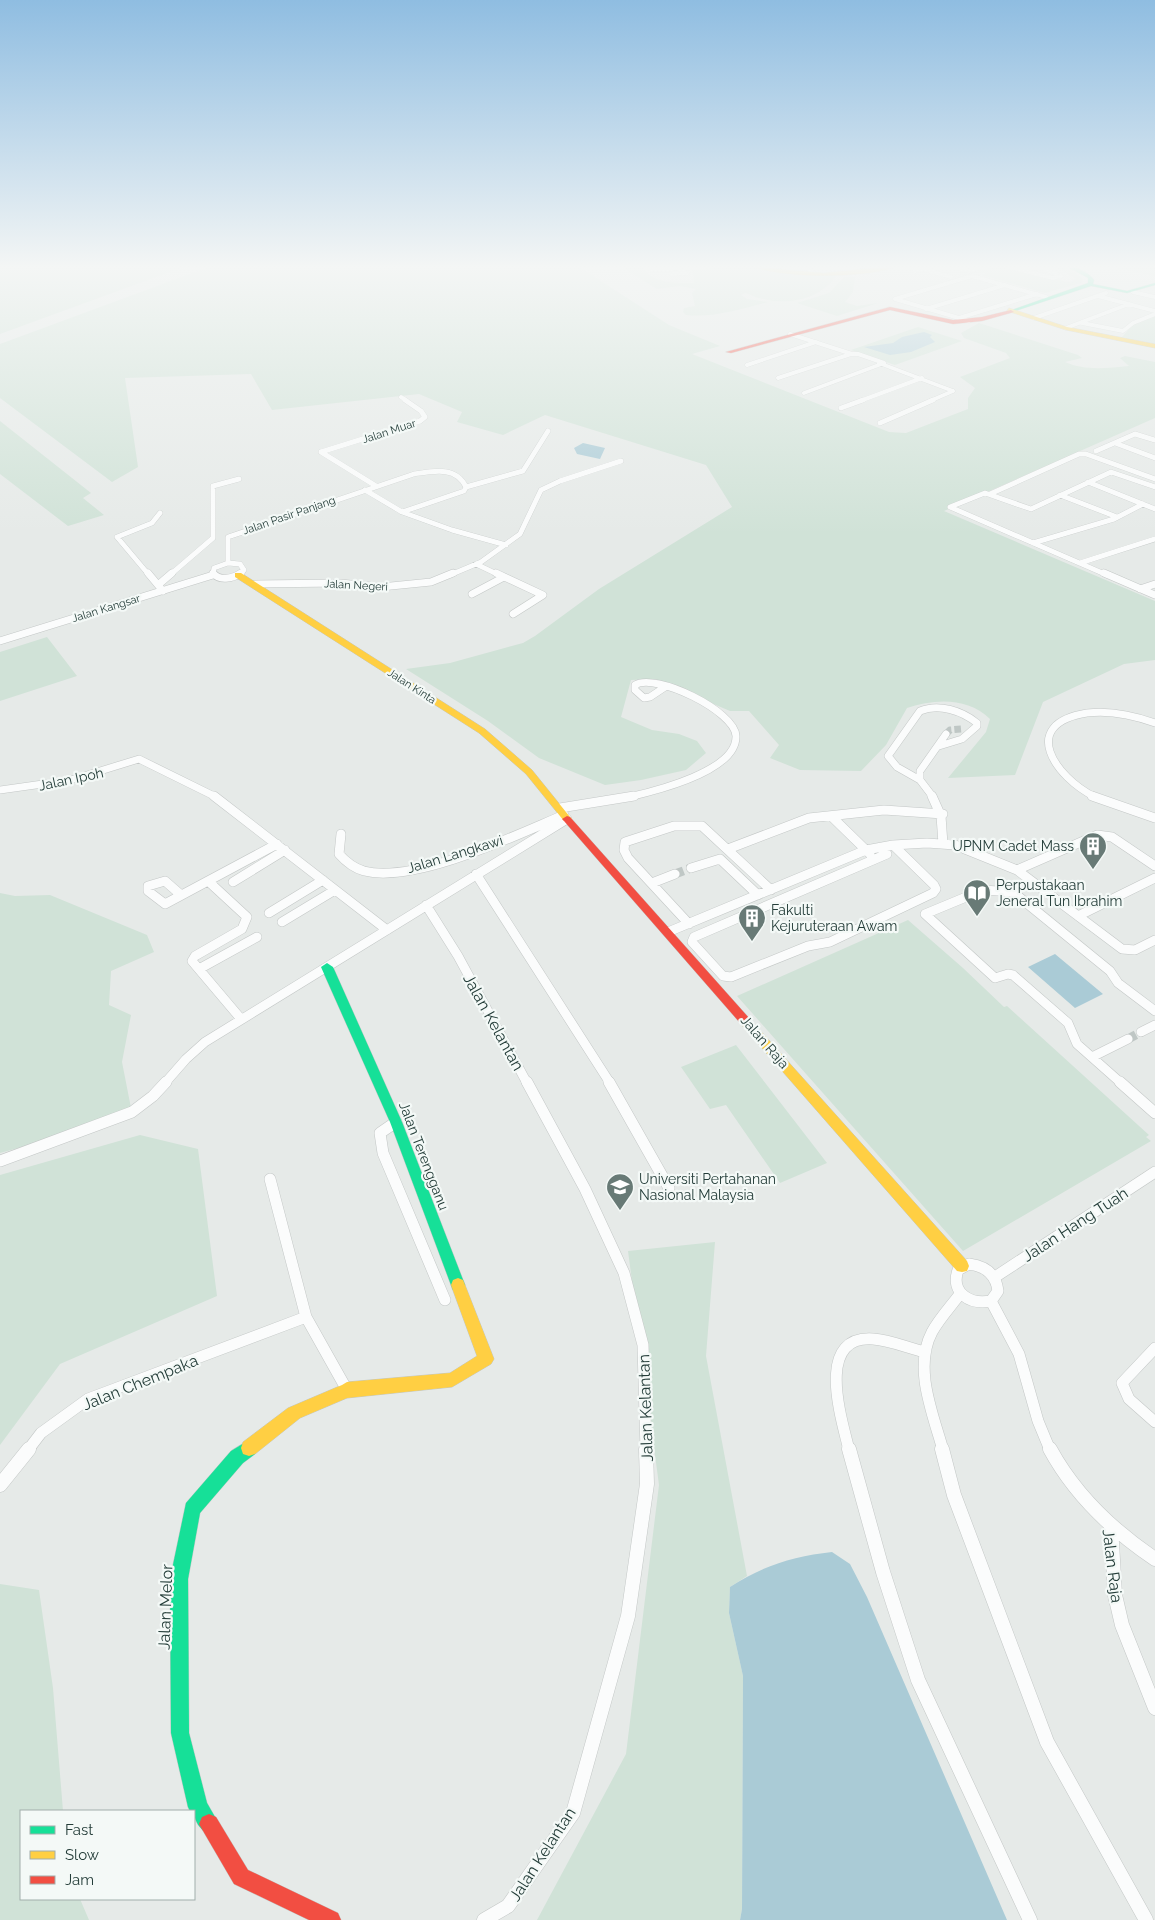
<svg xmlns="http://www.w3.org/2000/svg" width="1155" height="1920" viewBox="0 0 1155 1920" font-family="Raleway,sans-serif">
	<rect width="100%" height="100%" fill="#e6eae8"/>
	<path fill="#d0e2d7" d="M0 265H189L0 334Z
		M214 265H576L669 325 720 346 692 354 889 432 906 433 968 409V398L975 388 960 377 1010 358 1006 353 964 338 961 333 979 323 1078 355 1082 358 1065 362C1085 371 1107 368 1129 366L1120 358 1125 356 1155 362V418L944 511 1155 601V660L1124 664 1043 702 1015 775 948 778 986 732 990 719C967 697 935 699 907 708L886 745 861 771 800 770 770 758 779 745 749 711H730L655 679 631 680 621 717 652 730 679 734 697 741 706 753 686 770 641 780 605 785 539 758 488 721 406 669 450 663 523 643 535 636 599 589 732 507 706 465 545 415 503 435 457 422 462 412 419 394 272 410 251 374 125 378 138 467 112 482 0 398V344Z
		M619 265H644L642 268C655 284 675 283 694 283L693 270 723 267 721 265H742L787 274 836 276C820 300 786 306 759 298 754 297 750 294 745 293L741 295 747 299 768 302C741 309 714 318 686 315L683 312 684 308 695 306 692 293 696 289 680 286 657 289Z
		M1051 265C1062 265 1075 272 1083 279L1081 283 1045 293 982 275 986 273 978 271 1001 266 1067 282 1073 281 1075 278Z
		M1146 265 1155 267V276L1107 266Z
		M844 277H855L853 292 845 302 857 306 878 303 837 316 797 303 829 293Z
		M1155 316V344L1122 337 1134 324Z
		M918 327 962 341 895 365 851 350Z
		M0 421 91 493 83 498 104 515 68 526 0 474Z
		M47 637 77 676 0 701V652Z
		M0 893 15 896 50 895 147 935 154 952 111 971 109 1005 131 1015 122 1062 131 1108 65 1135 0 1153Z
		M908 920 963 968 1004 1007 1007 1006 1149 1135 1146 1137 1151 1141 963 1251 737 996Z
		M736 1045 827 1163 780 1183 726 1105 710 1109 681 1067Z
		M140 1135 198 1149 217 1296 60 1364 0 1445V1175Z
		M715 1242 706 1356 747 1576 730 1587 729 1613 743 1676 742 1909 740 1920H537L626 1754 659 1485 628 1251Z
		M0 1584 39 1590 53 1688 63 1811H21V1899H80L89 1920H0Z"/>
	<path fill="#aacbd6" d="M924 332 932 335 930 337 935 342 911 352 890 355 864 347 893 343 902 337Z
		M583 443 605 448 600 459 577 454 574 448Z
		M1055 954 1103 994 1075 1008 1028 967Z
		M832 1552 850 1564 867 1597 1007 1920H740L742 1909 743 1676 729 1613 730 1587C762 1566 794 1556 832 1552Z"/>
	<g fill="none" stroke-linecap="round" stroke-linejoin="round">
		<path stroke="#bfc7c5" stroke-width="7" stroke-dasharray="7 3" stroke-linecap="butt" d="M946 734 950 730 961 729"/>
		<path stroke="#bfc7c5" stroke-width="9" stroke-dasharray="9 4.5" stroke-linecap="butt" d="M675 874 691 868
			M1128 1039 1141 1032"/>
		<g stroke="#c3c7c6" stroke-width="4.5">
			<path id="street-far5" d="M795 265 811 270
				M836 265 848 269
				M947 265 969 271 990 265
				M1002 265 1053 278 1061 276
				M673 266 687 273 671 274Z
				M1042 268 1056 274
				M651 269H670
				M923 269 951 277
				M915 271 937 265
				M1133 292 1155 297
				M1098 296 1155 311
				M895 299 972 276 1046 297
				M895 299 969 321
				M926 309 1005 285
				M959 318 1037 294
				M1034 318 1106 293
				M1082 323 1123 331 1133 323 1155 314
				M1066 328 1129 304
				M790 334 852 354
				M879 363 953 391
				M747 365 816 342
				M778 378 851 354H858L884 363 804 393
				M401 397 407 401
				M860 401 922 378
				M930 401 953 391"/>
		</g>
		<g stroke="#c3c7c6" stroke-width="5.5">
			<path id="street-far4" d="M841 408 863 400
				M880 423 933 400
				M1115 443 1155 458
				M1096 451 1135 434 1155 440
				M321 452 420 421 425 417 421 411 405 400
				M321 452 376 486
				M1088 482 1155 509
				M466 487 523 471 548 431
				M365 490 402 512 452 530 506 545
				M990 494 1079 454H1086L1155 479
				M1060 495 1117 517
				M1033 543 1114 519 1143 504
				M228 563V537L414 474C434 471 456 466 466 487L464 491 402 512
				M1080 563 1155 539
				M476 564 499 575
				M149 575 117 537 152 523 160 513
				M170 575 213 538V486L239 479
				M213 575 214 568 228 563 240 564 244 570 239 575
				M450 575 481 562 520 534 541 490 560 481 621 461
				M1107 575 950 507 985 493 1031 509 1111 472 1155 487"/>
		</g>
		<g stroke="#c3c7c6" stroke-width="8">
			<path id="street-far3" d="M148 573 158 585
				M213 573C219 581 232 579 241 573
				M496 573 543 595 513 614
				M1104 573 1155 595
				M255 584 340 583 381 587 431 582 453 573
				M1140 589 1155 584
				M163 591 158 585 172 573
				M472 594 504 577
				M0 641 213 575
				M920 780V771L946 734
				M0 790 71 780 139 759 216 797
				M629 797C655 791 737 771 736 736 735 711 655 672 635 685V690L644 698 650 697 665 687
				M933 797 920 780 897 767 888 756 920 711C939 703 962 711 977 723V726L962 739 939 746
				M1095 797C1055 777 1018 724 1087 713 1110 710 1133 715 1155 723"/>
		</g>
		<g stroke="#c3c7c6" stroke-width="10">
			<path id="street-far2" d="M214 796 387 930
				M932 796 941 816 943 844
				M1092 796 1155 818
				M560 808 634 796
				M831 816 870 854
				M341 834 339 854C346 862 354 868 364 871 415 884 516 835 564 815
				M728 849 809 818 884 810 943 814
				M887 854 694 937 692 942 723 976 731 977 808 946 830 942 933 893 936 889 934 885 893 845
				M691 868 720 859 758 895
				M1017 870 1097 835 1112 837 1155 866
				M476 874 610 1083
				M208 881 247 917 242 929 195 956 192 961 241 1019
				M233 882 285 850
				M652 883 675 874
				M181 895 165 881 148 886V891L165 904 277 844
				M426 905 458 956 527 1083
				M269 913 323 880
				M1078 916 1155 878
				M282 922 335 890
				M689 924 628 858 624 850 625 842 674 826H702L771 890
				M668 932 866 850 893 845 927 843 955 845 1017 870 1122 949 1135 950 1155 940
				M199 969 257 937
				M1141 1032 1155 1025
				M1092 1057 1128 1039
				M165 1083 186 1059 205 1042 567 819
				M1121 1083 1077 1044 1068 1023 1013 975 1008 974 995 978 925 914 983 890 1013 892 1110 971 1118 983 1155 1011"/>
		</g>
		<g stroke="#c3c7c6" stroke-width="12">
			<path id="street-far1" d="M527 1082 585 1189 624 1273 643 1345 646 1450
				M609 1082 669 1188
				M1120 1082 1155 1113
				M396 1122 380 1133 383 1153 445 1300
				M0 1161 132 1112 153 1096 166 1082
				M270 1179 306 1317 347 1390
				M969 1264C985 1266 996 1274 998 1291L991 1301C970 1305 950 1293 958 1270Z
				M995 1277 1155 1172
				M991 1301 1019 1354 1038 1421 1050 1450
				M1155 1348 1122 1383 1129 1399 1155 1422
				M28 1450 41 1433 88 1399 306 1317
				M849 1450C842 1420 814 1335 873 1339 890 1340 908 1348 925 1352
				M943 1450C933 1414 913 1368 932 1332 939 1319 951 1306 960 1294"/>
		</g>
		<g stroke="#c3c7c6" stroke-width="15">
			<path id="street" d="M849 1449 883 1572 918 1680 1030 1920
				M942 1449 954 1495 1047 1742 1146 1920
				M1050 1449C1075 1495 1112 1530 1155 1559
				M0 1485 29 1449
				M1111 1526 1115 1595 1122 1625 1155 1708
				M484 1920 508 1906 573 1813 628 1616 647 1484 646 1449"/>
		</g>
		<g stroke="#c2c8c6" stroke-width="1">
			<path id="fast" d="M1064 265C1073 265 1089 272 1094 280L1093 284 1127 291 1155 283V285L1127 293 1091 286 1009 313V311L1088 283V278Z
				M327 963 333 967 402 1122 465 1285 463 1290 458 1292 453 1290 451 1285 390 1122 321 967Z
				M249 1440 255 1442 257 1448 255 1454 243 1463 200 1513 188 1579 189 1733 207 1803 219 1824 216 1831 209 1834C200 1830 194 1821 194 1811H190L188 1807 171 1733 170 1579 186 1503 231 1451Z"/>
		</g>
		<g stroke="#c2c8c6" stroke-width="1">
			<path id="slow" d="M749 265 788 270 824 273 900 265C872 279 777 279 749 265Z
				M1009 308 1067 327 1155 344V348L1066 330 1007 311Z
				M235 573H241L485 729 532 770 570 817 572 819 570 821H564L526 774 479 733 235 577Z
				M745 1017 749 1018 967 1261 969 1266 967 1271 962 1272 957 1271 741 1024 739 1021 741 1018Z
				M458 1278 463 1280 465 1285 494 1359 491 1364 452 1387 347 1398 300 1418 255 1454 249 1456 243 1454 241 1448 243 1442 288 1408 342 1385 347 1382 450 1373 477 1356 451 1285 453 1280Z"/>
		</g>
		<g stroke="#c2c8c6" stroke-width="1">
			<path id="jam" d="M890 307 953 320 982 317 1011 310 1014 312 982 321 953 324 890 310 731 353 726 352Z
				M567 816 570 817 749 1018 751 1021 749 1024H741L564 821 562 819Z
				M209 1814 216 1817 248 1870 338 1913 341 1920H309L234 1884 199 1824 202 1817Z"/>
		</g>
		<use href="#street-far5" stroke="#fbfcfc" stroke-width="4"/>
		<use href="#street-far4" stroke="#fbfcfc" stroke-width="5"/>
		<use href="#street-far3" stroke="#fbfcfc" stroke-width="7"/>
		<use href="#street-far2" stroke="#fbfcfc" stroke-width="9"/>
		<use href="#street-far1" stroke="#fbfcfc" stroke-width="11"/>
		<use href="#street" stroke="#fbfcfc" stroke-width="14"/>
		<use href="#fast" fill="#16e098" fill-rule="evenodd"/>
		<use href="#slow" fill="#ffcf43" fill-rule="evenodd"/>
		<use href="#jam" fill="#f24e42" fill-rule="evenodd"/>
	</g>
	<linearGradient id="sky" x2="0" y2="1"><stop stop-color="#8fbde1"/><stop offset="0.5" stop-color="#f4f6f5"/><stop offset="1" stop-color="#f4f6f5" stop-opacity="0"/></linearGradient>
	<rect width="1155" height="534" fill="url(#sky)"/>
	<defs>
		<g id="building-pin" transform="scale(1.4375)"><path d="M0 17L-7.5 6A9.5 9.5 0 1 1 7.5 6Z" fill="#687a76" stroke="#f4f9f7"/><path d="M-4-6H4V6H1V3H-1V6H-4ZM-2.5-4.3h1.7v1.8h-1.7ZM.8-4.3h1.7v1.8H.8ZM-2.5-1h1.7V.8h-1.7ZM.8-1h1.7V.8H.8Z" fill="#fff"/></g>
		<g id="library-pin" transform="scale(1.4375)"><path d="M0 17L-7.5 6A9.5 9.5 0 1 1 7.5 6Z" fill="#687a76" stroke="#f4f9f7"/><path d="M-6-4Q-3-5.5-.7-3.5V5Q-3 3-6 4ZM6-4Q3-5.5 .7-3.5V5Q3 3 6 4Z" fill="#fff"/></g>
		<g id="university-pin" transform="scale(1.4375)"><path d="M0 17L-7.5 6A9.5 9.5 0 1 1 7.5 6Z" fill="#687a76" stroke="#f4f9f7"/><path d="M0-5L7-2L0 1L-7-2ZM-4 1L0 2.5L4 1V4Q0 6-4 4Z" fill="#fff"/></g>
	</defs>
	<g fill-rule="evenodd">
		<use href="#building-pin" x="1093" y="846"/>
		<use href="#library-pin" x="977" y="893"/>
		<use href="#building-pin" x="752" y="918"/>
		<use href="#university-pin" x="620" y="1187"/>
	</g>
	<g text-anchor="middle" stroke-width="4.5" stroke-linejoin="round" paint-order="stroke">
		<g font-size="11" fill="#243d39" stroke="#f4f9f7">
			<text transform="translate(389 431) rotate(-18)" y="4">Jalan Muar</text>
			<text transform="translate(289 515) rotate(-19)" y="4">Jalan Pasir Panjang</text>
			<text transform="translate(356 585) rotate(3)" y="4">Jalan Negeri</text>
			<text transform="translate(106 608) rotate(-17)" y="4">Jalan Kangsar</text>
			<text transform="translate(412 686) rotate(33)" y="4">Jalan Kinta</text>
		</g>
		<g font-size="14" fill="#243d39" stroke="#f4f9f7">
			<text transform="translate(71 779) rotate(-12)" y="5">Jalan Ipoh</text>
			<text transform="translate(455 854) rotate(-17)" y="5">Jalan Langkawi</text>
			<text transform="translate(765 1042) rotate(49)" y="5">Jalan Raja</text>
			<text transform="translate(424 1156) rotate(69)" y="5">Jalan Terengganu</text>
		</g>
		<g font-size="14" fill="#243d39" stroke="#f4f9f7" text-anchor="start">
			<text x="1074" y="851" text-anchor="end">UPNM Cadet Mass</text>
			<text x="996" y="890">Perpustakaan<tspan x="996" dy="16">Jeneral Tun Ibrahim</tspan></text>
			<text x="771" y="915">Fakulti<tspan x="771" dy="16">Kejuruteraan Awam</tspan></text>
			<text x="639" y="1184">Universiti Pertahanan<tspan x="639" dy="16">Nasional Malaysia</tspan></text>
		</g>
		<g font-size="16" fill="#243d39" stroke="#f4f9f7">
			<text transform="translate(494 1022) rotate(61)" y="6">Jalan Kelantan</text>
			<text transform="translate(1075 1224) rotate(-33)" y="6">Jalan Hang Tuah</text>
			<text transform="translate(140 1382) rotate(-22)" y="6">Jalan Chempaka</text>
			<text transform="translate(645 1408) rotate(-92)" y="6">Jalan Kelantan</text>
			<text transform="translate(1113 1566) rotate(83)" y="6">Jalan Raja</text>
			<text transform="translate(165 1607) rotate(-88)" y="6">Jalan Melor</text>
			<text transform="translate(542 1854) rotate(-57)" y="6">Jalan Kelantan</text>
		</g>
	</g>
	<rect x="20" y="1810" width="175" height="90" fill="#f4f9f7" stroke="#a1aeab"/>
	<rect x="30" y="1826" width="25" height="8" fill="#16e098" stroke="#a1aeab"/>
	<text x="65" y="1835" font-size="15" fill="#243d39">Fast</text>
	<rect x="30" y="1851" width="25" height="8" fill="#ffcf43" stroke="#a1aeab"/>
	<text x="65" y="1860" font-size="15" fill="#243d39">Slow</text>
	<rect x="30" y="1876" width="25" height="8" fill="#f24e42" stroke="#a1aeab"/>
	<text x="65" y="1885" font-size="15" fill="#243d39">Jam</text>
</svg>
